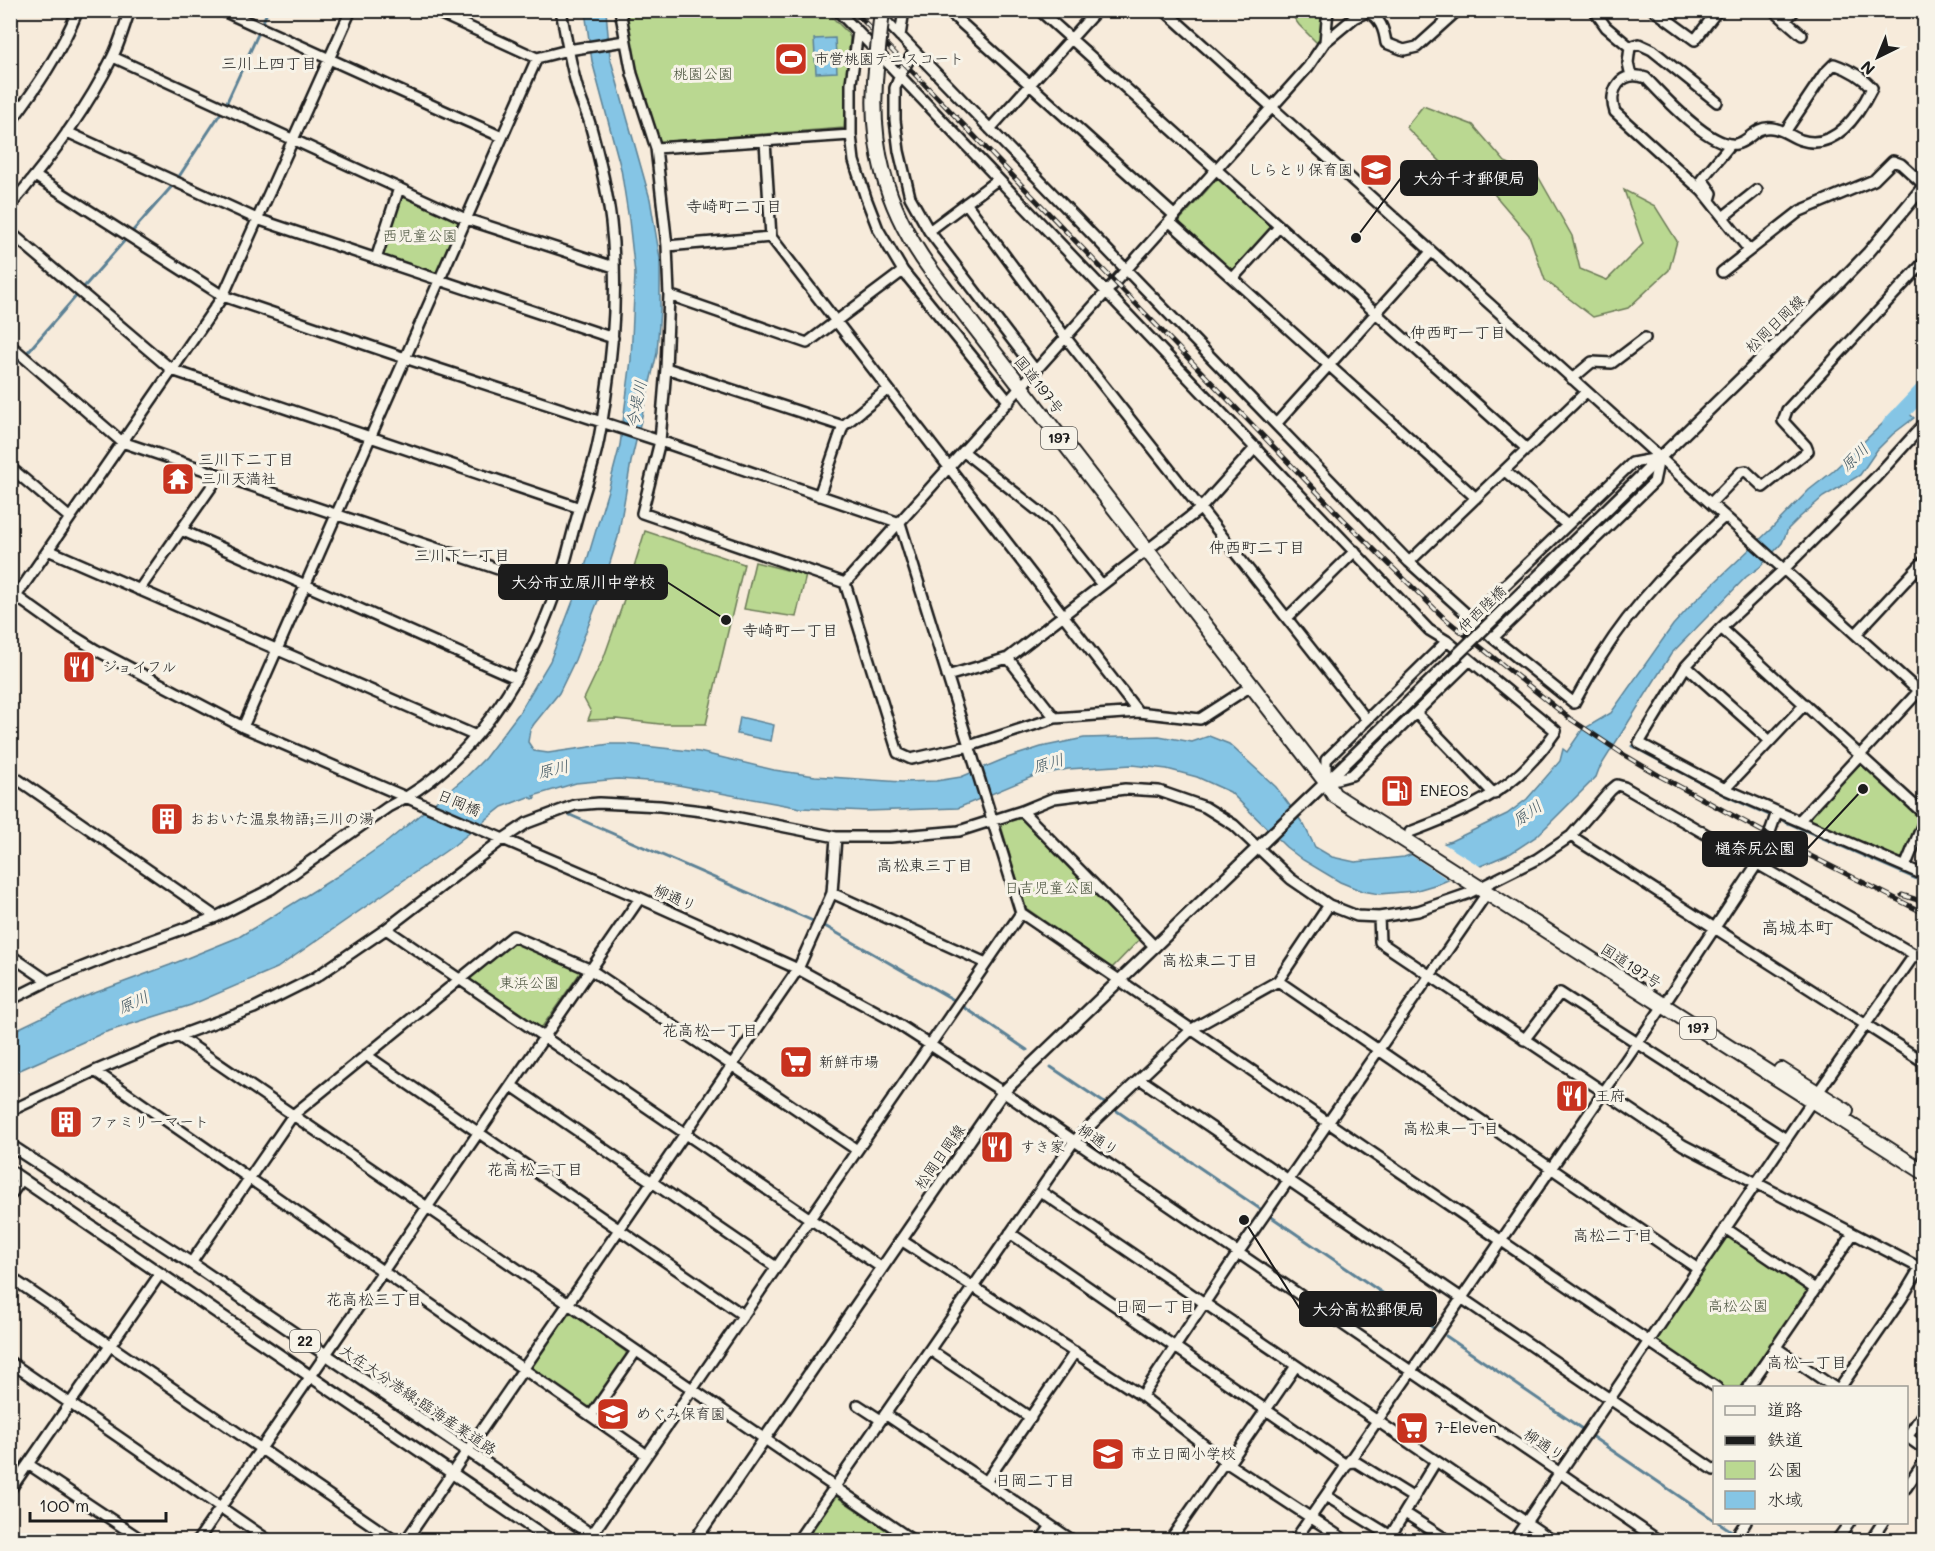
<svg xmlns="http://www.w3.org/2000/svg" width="1935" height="1551" viewBox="0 0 1935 1551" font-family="Mali,'Klee One',sans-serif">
	<rect width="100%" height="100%" fill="#f7ebdb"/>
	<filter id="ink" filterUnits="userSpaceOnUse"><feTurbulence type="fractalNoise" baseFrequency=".0167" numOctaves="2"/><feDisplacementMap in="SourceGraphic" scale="12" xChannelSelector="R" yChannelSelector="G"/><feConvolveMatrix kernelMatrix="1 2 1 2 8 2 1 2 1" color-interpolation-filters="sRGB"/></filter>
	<g filter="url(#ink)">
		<path fill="#bad891" stroke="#6b7a56" stroke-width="1.5" d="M624 11H826L848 33 850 38 844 128 658 142 634 65Z
			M1289 11H1326L1323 32 1317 43 1299 25Z
			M1423 106 1473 125 1505 162 1538 176 1572 236 1580 269 1607 280 1643 244 1624 190 1655 206 1677 241 1669 270 1628 308 1593 317 1545 280 1529 235 1489 188 1451 172 1406 127Z
			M1216 180H1220L1271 226V231L1236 270 1231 271 1180 224V220Z
			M405 195 459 219 460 223 438 272 434 274 384 257 382 254 402 197Z
			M645 531 744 564 706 724H660L616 719 588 720 591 712 584 699 604 657 621 609Z
			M755 562 806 575 796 617 744 609Z
			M1859 764H1864L1920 815 1921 820 1904 858 1900 860 1809 821 1808 818Z
			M1017 817 1021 818 1139 940 1112 968 1026 908 1001 826 1002 822Z
			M513 942H517L579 968 580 973 542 1027 539 1029 470 982V977Z
			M1731 1237 1806 1288 1807 1293 1741 1387H1725L1658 1342 1656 1338 1724 1238Z
			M565 1313H571L626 1352 627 1357 592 1407H587L532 1369 530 1365Z
			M837 1497 893 1535V1540H803L833 1498Z"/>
		<path fill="#85c5e5" stroke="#5b8195" stroke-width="1.5" d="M585 11H606L610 57 650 199 660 259V309L657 353 631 462 618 537 599 598 575 660 559 693 534 724 530 730 528 742 534 751 548 753 610 744H626L699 752 774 770 815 776 902 782 936 781 961 777 1004 759 1041 747 1084 738 1159 736 1192 742 1209 736 1229 744 1276 787 1304 825 1315 847 1332 857 1355 862 1404 857 1451 841 1507 814 1527 799 1560 761 1563 749 1567 752 1582 730 1611 713 1673 625 1694 602 1771 529 1809 490 1832 472 1901 406 1914 418 1893 434 1877 450 1860 475 1823 497 1800 517 1788 529 1782 543 1760 567 1746 577 1671 654 1599 769 1596 777 1537 836 1511 853 1441 883 1414 891 1380 894 1362 891 1340 882 1303 860 1286 847 1230 792 1197 777 1167 769 1132 765 1068 769 1034 776 958 808 867 811 801 808 662 782 618 779 576 783 533 796 535 798 533 799 528 797 502 807 453 846 277 968 191 1005 103 1033 11 1074V1032L84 997 170 965 239 937 336 877 388 841 467 776 485 758 519 713 550 661 581 580 609 487 620 445 631 360 635 274 629 220 621 169 592 61Z
			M835 38 837 72 816 73 814 39Z
			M740 717 774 725 771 741 737 734Z"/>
		<path fill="#f7ebdb" d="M1441 842 1483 868 1452 882 1408 853Z"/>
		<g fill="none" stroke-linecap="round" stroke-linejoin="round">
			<path stroke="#5b8195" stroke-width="3" d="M262 24 268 10
				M226 104 259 32
				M178 178 222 111
				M131 233 173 185
				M83 288 126 239
				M26 354 78 294
				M10 371 20 360
				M1632 746 1726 796 1769 815
				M570 815 813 921
				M1784 821 1924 882
				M823 925 954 1000
				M964 1007 1027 1050
				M1051 1067 1106 1104
				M1114 1109 1263 1211
				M1270 1216 1432 1327
				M1446 1336 1582 1429
				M1591 1436 1714 1520
				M1718 1522 1733 1532
				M1742 1539 1745 1540"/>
			<path stroke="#85c5e5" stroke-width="16" d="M1890 425 1924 389"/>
			<g stroke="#1c1c1c" stroke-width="14">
				<path id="minor" d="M221 10 502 137
					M432 10 537 58 568 50 625 41
					M620 10 632 74 656 148 667 246 669 295 666 368 660 441 642 513 845 583
					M837 10 1429 630 1447 641 1556 731C1549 741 1542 751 1533 760 1502 796 1453 816 1410 832
					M875 10 1409 562 1493 638 1574 703C1583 687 1592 670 1602 655 1635 602 1680 558 1725 516
					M947 10 1175 216
					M1039 10 1527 449
					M1164 10 1924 696
					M1594 10 1606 27 1630 47
					M1654 10 1695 40 1718 10
					M1773 10 1802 35
					M1785 21 1795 10
					M858 31 851 83V135L854 161 866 198 878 229 903 271 1009 402
					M900 36 904 10
					M1325 42 1354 18 1367 12C1380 17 1384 29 1386 43L1404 50 1417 47 1458 10
					M914 51 900 75 895 88V120L899 151 910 197 929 231 1036 371
					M113 57 466 219 614 267
					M1631 76 1628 63 1630 47 1639 44 1652 50 1717 102
					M10 123C37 87 61 52 78 10
					M990 129 1097 10
					M67 132 257 219 613 338
					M765 141 771 237 1138 712
					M656 148 851 135
					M35 176 223 296 405 358 660 441 900 523
					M1710 200 1712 193 1702 179 1731 144
					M966 203 1066 338 1367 720
					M10 206C49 160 86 111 112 58 120 43 124 26 130 10
					M1723 217 1757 190
					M1170 222 1476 498
					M929 231 997 180
					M10 232 172 370 580 508
					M667 246 771 237
					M1749 250 1702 191 1615 112C1607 90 1622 69 1646 78 1663 96 1710 148 1736 144 1751 141 1754 126 1772 128 1783 129 1791 137 1801 140 1835 151 1859 114 1872 88 1862 76 1848 69 1834 64L1824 74 1785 132
					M376 259 399 188
					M1722 272 1800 211 1874 180 1893 161 1901 164 1924 185
					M1233 278 1279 227
					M669 295 807 343 903 271
					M10 345 122 442 557 589
					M666 368 843 426
					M1572 379 1592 362 1612 363 1645 338
					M1276 424 1431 252
					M1924 424 1876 477 1784 569 1721 628 1686 666 1639 743 1725 789 1924 875
					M964 452 1051 521 1102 585
					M10 467 70 518
					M1505 471 1567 525
					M819 496 843 426 888 389
					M1711 503 1741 472 1746 471 1763 487 1808 451 1806 446 1783 421 1787 410 1924 262
					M900 523 1021 913 1717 1388
					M181 530 516 678
					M48 550 476 736
					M1409 562 1586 392
					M845 583 1308 67 1325 42 1328 10
					M845 583 898 753 911 759 969 746 1055 718 1138 712 1200 719 1251 686
					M139 590 219 476
					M10 592 62 629 96 650 243 727 640 898 798 969 890 1019 1003 1092 1658 1540
					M10 605 223 296 351 10
					M1287 618 1355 551
					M1471 618 1632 463 1659 458
					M1721 628 1924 814
					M1856 634 1924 561
					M1493 638 1654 482 1659 458
					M1447 641 1326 760V782L1352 775 1470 660
					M1008 658 1055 718
					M1686 666 1770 741
					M947 676 1008 658 1200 509 1256 447
					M1416 713 1494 794
					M243 727 537 58
					M10 774 216 917
					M1725 789 1805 704
					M1022 811 1155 947
					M1799 821 1919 691
					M1571 836 1924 1062
					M1905 867 1924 821
					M832 893 986 963
					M1379 917 1380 942 1683 1145 1924 1270
					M386 929 882 1268
					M10 955 48 981
					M1278 981 1698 1269
					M10 1000 48 981 128 949 216 917 271 889 388 807C473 765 525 677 556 591 565 567 570 541 577 517 583 496 590 476 595 456 600 438 602 420 605 402 614 343 618 282 611 222 607 189 599 156 590 124 587 113 581 102 578 90 570 64 566 37 561 10
					M178 1036 912 1540
					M1524 1040 1560 993 1786 1139
					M366 1055 743 1315
					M95 1071 647 1455
					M1140 1079 1714 1470
					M512 1086 776 1267
					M10 1111 95 1071 178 1036 254 1008 316 977 386 929 503 839 527 823 575 805 599 803 660 806 710 812 836 837H890L959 831 1022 811 1054 798 1125 789 1159 791 1205 807 1234 825 1291 879 1329 905 1357 916 1379 917 1418 911 1467 894 1537 859 1571 836 1611 790 1617 785 1624 787 1924 960
					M1040 1191 1552 1540
					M10 1196 22 1179
					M1725 1228 1815 1289
					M1010 1233 1343 1463 1356 1462 1414 1498
					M901 1240 1142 1396 1227 1463 1345 1540
					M191 1263 293 1115 513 936 591 970 857 1150
					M10 1277 394 1540
					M1775 1347 1835 1388
					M930 1350 1031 1418
					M10 1362 268 1540
					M1748 1388 1853 1234
					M1840 1388 1902 1298 1924 1261
					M1142 1396 1238 1253 1487 893
					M858 1405 881 1420
					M885 1414 1072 1540
					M591 1416 636 1351
					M1906 1436 1924 1449
					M1906 1439 1924 1412
					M28 1464 142 1540
					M986 1482 1075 1352
					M1906 1488 1924 1462
					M10 1490 160 1274
					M1326 1496 1391 1536
					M1405 1513 1447 1540
					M591 1536 1021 913
					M198 1540 640 898
					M406 1540 798 969 832 893 836 837
					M798 1540 1074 1141 1192 1029 1278 981 1329 905
					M1041 1540 1051 1526
					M1170 1540 1221 1467 1232 1459 1296 1366
					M1295 1540 1663 1006 1757 864 1761 858 1777 812
					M1388 1540 1436 1461
					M1514 1540 1812 1101 1915 954
					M1734 1540 1746 1522
					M1837 1540 1850 1522
					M1871 1540 1883 1522"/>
			</g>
			<g stroke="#1c1c1c" stroke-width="15">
				<path id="major" d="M1640 477 1839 283 1868 253 1924 186
					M10 1145 191 1263 599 1540
					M10 1171 550 1540
					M695 1540 1003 1092 1346 763"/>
			</g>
			<g stroke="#1c1c1c" stroke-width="18">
				<path id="highway" d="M877 59C867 141 884 207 933 273L1326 782 1334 795 1924 1172
					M1781 1070 1846 1111"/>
			</g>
			<use href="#minor" stroke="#f7f3e8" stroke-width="9"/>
			<use href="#major" stroke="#f7f3e8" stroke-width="10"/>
			<use href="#highway" stroke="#f7f3e8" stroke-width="14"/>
			<g stroke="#1c1c1c" stroke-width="5">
				<path id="rail" d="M853 10 1343 519 1443 617 1569 718 1626 756 1658 775 1769 835 1924 913
					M1902 895 1924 902"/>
			</g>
			<use href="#rail" stroke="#f7f3e8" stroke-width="3" stroke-dasharray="9" stroke-linecap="butt"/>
			<g stroke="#1c1c1c" stroke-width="15" stroke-linecap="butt">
				<path id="major-bridge" d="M1346 763 1640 477"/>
			</g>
			<g stroke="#1c1c1c" stroke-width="18" stroke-linecap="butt">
				<path id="highway-bridge" d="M877 59 882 10"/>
			</g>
			<use href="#major-bridge" stroke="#f7f3e8" stroke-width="10"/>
			<use href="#highway-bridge" stroke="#f7f3e8" stroke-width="14"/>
		</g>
	</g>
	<defs>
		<g id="stadium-square" transform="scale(1.725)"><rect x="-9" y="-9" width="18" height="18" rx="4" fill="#c8321e" stroke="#f7f3e8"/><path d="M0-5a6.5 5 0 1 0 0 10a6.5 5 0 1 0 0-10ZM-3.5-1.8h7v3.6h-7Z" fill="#fff"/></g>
		<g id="school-square" transform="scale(1.725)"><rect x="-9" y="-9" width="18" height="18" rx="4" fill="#c8321e" stroke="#f7f3e8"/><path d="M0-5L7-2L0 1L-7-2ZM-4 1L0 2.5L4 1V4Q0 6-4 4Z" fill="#fff"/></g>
		<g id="temple-square" transform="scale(1.725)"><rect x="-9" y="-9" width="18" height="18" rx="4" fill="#c8321e" stroke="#f7f3e8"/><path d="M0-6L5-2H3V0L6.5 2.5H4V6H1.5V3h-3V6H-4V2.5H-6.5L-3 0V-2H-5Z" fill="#fff"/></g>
		<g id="restaurant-square" transform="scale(1.725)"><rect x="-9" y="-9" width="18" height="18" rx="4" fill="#c8321e" stroke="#f7f3e8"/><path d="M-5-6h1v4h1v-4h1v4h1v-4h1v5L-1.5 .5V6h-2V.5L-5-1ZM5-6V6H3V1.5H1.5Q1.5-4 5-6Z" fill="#fff"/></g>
		<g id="fuel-square" transform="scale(1.725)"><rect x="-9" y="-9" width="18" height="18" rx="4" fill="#c8321e" stroke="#f7f3e8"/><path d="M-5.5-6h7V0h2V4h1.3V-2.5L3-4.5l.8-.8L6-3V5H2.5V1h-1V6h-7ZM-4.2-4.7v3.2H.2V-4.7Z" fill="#fff"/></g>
		<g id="building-square" transform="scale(1.725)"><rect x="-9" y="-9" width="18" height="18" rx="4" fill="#c8321e" stroke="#f7f3e8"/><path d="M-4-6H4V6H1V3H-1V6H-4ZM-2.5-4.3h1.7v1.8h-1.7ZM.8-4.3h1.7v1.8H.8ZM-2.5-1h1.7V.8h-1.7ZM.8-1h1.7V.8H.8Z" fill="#fff"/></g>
		<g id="supermarket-square" transform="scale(1.725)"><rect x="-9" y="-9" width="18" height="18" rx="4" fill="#c8321e" stroke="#f7f3e8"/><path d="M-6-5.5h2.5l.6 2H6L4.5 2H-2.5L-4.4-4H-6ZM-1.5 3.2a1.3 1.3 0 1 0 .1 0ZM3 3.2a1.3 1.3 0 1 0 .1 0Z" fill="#fff"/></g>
	</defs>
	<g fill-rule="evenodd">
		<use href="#stadium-square" x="791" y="59"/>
		<use href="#school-square" x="1376" y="170"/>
		<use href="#temple-square" x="178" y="479"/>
		<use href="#restaurant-square" x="79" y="667"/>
		<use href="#fuel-square" x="1397" y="791"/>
		<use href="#building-square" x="167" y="819"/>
		<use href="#supermarket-square" x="796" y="1062"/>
		<use href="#restaurant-square" x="1572" y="1096"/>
		<use href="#building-square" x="66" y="1122"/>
		<use href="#restaurant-square" x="997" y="1147"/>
		<use href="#school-square" x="613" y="1414"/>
		<use href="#supermarket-square" x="1412" y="1428"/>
		<use href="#school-square" x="1108" y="1454"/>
	</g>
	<g text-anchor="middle" stroke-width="6" stroke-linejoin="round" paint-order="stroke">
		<g fill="#f7f3e8" stroke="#5e5c59" stroke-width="1.5">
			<rect x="1041" y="427" width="36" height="22" rx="4.5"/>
			<rect x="1680" y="1017" width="36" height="22" rx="4.5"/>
			<rect x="290" y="1330" width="30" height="22" rx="4.5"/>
		</g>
		<g font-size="14" font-weight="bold" fill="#1c1c1c">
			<text x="1059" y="443">197</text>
			<text x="1698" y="1033">197</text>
			<text x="305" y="1346">22</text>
		</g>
		<g font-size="15" fill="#1c1c1c" stroke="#f7f3e8" text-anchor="start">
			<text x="814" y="64">市営桃園テニスコート</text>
			<text x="1353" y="175" text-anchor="end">しらとり保育園</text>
			<text x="201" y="484">三川天満社</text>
			<text x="102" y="672">ジョイフル</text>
			<text x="1420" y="796">ENEOS</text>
			<text x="190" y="824">おおいた温泉物語;三川の湯</text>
			<text x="819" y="1067">新鮮市場</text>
			<text x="1595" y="1101">王府</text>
			<text x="89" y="1127">ファミリーマート</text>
			<text x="1020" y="1152">すき家</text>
			<text x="636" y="1419">めぐみ保育園</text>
			<text x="1435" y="1433">7-Eleven</text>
			<text x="1131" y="1459">市立日岡小学校</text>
		</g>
		<g font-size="15" fill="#4b543f" stroke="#f7f3e8">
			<text x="703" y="79">桃園公園</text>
			<text x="420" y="241">西児童公園</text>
			<text x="1049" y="893">日吉児童公園</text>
			<text x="529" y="988">東浜公園</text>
			<text x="1738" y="1311">高松公園</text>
		</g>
		<g font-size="15" fill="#1c1c1c" stroke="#f7f3e8">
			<text transform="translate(1775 324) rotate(-44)" y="5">松岡日岡線</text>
			<text transform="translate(1039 385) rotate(52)" y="5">国道197号</text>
			<text transform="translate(1482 609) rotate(-44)" y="5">仲西陸橋</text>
			<text transform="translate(459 803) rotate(23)" y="5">日岡橋</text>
			<text transform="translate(675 898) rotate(24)" y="5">柳通り</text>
			<text transform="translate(1631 966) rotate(33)" y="5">国道197号</text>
			<text transform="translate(1098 1140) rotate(34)" y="5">柳通り</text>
			<text transform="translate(940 1157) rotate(-55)" y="5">松岡日岡線</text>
			<text transform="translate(418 1400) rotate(34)" y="5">大在大分港線;臨海産業道路</text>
			<text transform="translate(1544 1445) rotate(34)" y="5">柳通り</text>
		</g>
		<g font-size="16" fill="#1c1c1c" stroke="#f7f3e8">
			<text x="269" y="69">三川上四丁目</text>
			<text x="734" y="212">寺崎町二丁目</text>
			<text x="1458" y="338">仲西町一丁目</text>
			<text x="246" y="465">三川下二丁目</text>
			<text x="1257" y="553">仲西町二丁目</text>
			<text x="462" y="561">三川下一丁目</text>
			<text x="790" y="636">寺崎町一丁目</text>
			<text x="925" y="871">高松東三丁目</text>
			<text x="1210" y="966">高松東二丁目</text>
			<text x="710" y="1036">花高松一丁目</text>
			<text x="1451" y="1134">高松東一丁目</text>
			<text x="535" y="1175">花高松二丁目</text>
			<text x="1613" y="1241">高松二丁目</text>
			<text x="374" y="1305">花高松三丁目</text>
			<text x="1155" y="1312">日岡一丁目</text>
			<text x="1807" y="1368">高松一丁目</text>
			<text x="1035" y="1486">日岡二丁目</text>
		</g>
		<g font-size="16" font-style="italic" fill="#415762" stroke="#f7f3e8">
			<text transform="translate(636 404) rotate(-79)" y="6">今堤川</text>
			<text transform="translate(1854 457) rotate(-44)" y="6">原川</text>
			<text transform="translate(1048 763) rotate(-16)" y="6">原川</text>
			<text transform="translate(553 769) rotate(-13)" y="6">原川</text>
			<text transform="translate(1527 813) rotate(-35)" y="6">原川</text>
			<text transform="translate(133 1002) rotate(-24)" y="6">原川</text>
		</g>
		<g font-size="18" fill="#1c1c1c" stroke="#f7f3e8">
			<text x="1797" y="934">高城本町</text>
		</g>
	</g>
	<path fill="none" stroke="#1c1c1c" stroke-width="2" d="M1356 238L1401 178M726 620L667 582M1863 789L1807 849M1244 1220L1300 1309"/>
	<g fill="#1c1c1c" stroke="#f7f3e8" stroke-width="2">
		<circle cx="1356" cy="238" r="6"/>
		<circle cx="726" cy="620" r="6"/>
		<circle cx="1863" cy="789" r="6"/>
		<circle cx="1244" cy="1220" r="6"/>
	</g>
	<g fill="#1c1c1c" stroke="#1c1c1c" stroke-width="2">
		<rect x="1401" y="161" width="136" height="34" rx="6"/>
		<rect x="499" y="565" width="168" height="34" rx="6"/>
		<rect x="1703" y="832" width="104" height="34" rx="6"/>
		<rect x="1300" y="1292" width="136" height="34" rx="6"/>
	</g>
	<g font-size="16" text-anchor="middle" font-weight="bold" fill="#fff">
		<text x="1469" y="184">大分千才郵便局</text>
		<text x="583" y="588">大分市立原川中学校</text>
		<text x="1755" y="854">樋奈尻公園</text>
		<text x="1368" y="1315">大分高松郵便局</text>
	</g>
	<rect width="1935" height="1551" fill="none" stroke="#f7f3e8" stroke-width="36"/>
	<rect x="18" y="18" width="1899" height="1515" fill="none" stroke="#1c1c1c" stroke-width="2" filter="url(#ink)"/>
	<rect x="1713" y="1386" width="195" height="138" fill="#f7f3e8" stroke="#9f9d96" stroke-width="1.5"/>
	<rect x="1725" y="1406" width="30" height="9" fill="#f7f3e8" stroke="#9f9d96" stroke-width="1.5"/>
	<text x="1767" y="1416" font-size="18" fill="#1c1c1c">道路</text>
	<rect x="1725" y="1436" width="30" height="9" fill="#1c1c1c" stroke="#9f9d96" stroke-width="1.5"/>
	<text x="1767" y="1446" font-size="18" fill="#1c1c1c">鉄道</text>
	<rect x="1725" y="1461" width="30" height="18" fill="#bad891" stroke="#9f9d96" stroke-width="1.5"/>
	<text x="1767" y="1476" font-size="18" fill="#1c1c1c">公園</text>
	<rect x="1725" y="1491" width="30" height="18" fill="#85c5e5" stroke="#9f9d96" stroke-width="1.5"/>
	<text x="1767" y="1506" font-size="18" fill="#1c1c1c">水域</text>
	<g transform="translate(1878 57) rotate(223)" stroke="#f7f3e8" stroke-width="4.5" paint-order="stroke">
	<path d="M0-4.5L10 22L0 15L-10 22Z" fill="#1c1c1c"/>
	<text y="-9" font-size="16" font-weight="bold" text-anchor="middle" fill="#1c1c1c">N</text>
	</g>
	<path d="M30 1512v9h136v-9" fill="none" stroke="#1c1c1c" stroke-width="3"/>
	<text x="39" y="1512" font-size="18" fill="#1c1c1c" stroke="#f7f3e8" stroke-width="4.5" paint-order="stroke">100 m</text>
</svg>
